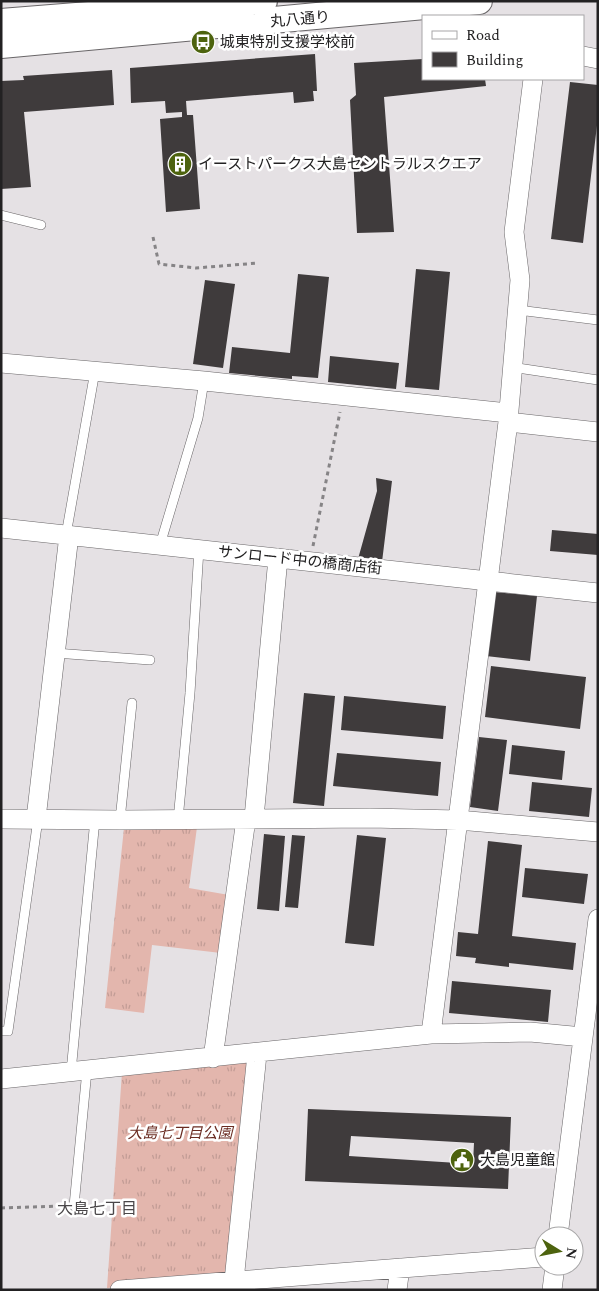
<svg xmlns="http://www.w3.org/2000/svg" width="599" height="1291" viewBox="0 0 599 1291" font-family="Spectral,'Noto Sans JP',serif">
	<defs>
		<pattern id="grass-tufts" width="24" height="20" patternUnits="userSpaceOnUse" patternTransform="scale(1.25)"><rect width="24" height="20" fill="#e3b6ad"/><path d="M3 7l-1-3M5 7V3M7 7l1-3M15 17l-1-3M17 17v-4M19 17l1-3" fill="none" stroke="#c29c95"/></pattern>
	</defs>
	<rect width="100%" height="100%" fill="#e5e1e4"/>
	<path fill="url(#grass-tufts)" d="M197 827 189 888 229 895 221 953 152 945 144 1013 105 1008 124 828Z
		M246 1059 251 1063 225 1279 107 1288 122 1072Z"/>
	<path fill="#3f3b3c" fill-rule="evenodd" d="M315 54 317 91H313L314 101 294 103 293 92 186 101 187 115H193L200 209 166 212 160 119 182 117V112L166 113 165 101 131 103 130 68Z
		M423 59V79H485L486 86 384 97 394 232 357 233 350 100 356 95 354 63Z
		M112 70 114 105 24 112 31 187 1 189V81L24 80 23 76Z
		M570 82 598 85V117L583 243 551 239Z
		M416 269 450 272 439 390 405 387Z
		M298 274 329 277 318 378 292 376V379L229 373 232 347 290 353Z
		M205 280 235 284 223 368 193 364Z
		M330 356 399 363 396 389 328 382Z
		M376 478 392 481 382 562 358 559 377 491Z
		M552 530 598 534V555L550 551Z
		M493 592 537 596 530 661 486 656Z
		M491 666 586 677 580 729 485 717Z
		M304 693 335 696 324 806 293 803Z
		M344 696 446 706 443 739 341 730Z
		M479 737 507 740 498 811 470 807Z
		M512 745 565 751 562 780 509 774Z
		M337 753 441 762 438 796 333 786Z
		M532 782 592 788 589 817 529 811Z
		M264 834 285 836 279 911 257 909Z
		M292 835 305 836 298 908 285 907Z
		M357 835 386 838 374 946 345 943Z
		M488 841 522 845 512 936 576 943 573 970 509 963V967L475 963 476 958 456 956 458 932 478 934Z
		M525 868 588 874 584 904 522 897Z
		M452 981 551 990 548 1022 449 1013Z
		M308 1109 511 1117 508 1189 305 1181ZM351 1136 474 1143 473 1164 349 1156Z"/>
	<g fill="none" stroke-linecap="round" stroke-linejoin="round">
		<g stroke="#696668" stroke-width="10">
			<path id="service" d="M1 215 41 225
				M518 310 598 320
				M511 367 598 380
				M66 535 95 371
				M160 545 198 418 204 381
				M55 653 150 660
				M120 820 132 703
				M178 820 190 693 199 549
				M1 1031H8L38 819
				M71 1072 95 819
				M74 1206 87 1070"/>
		</g>
		<g stroke="#696668" stroke-width="20">
			<path id="minor" d="M583 56 598 59
				M1 363 204 381 508 413
				M508 422 598 432
				M1 528 598 593
				M37 810 69 535
				M254 818 278 558
				M1 819 120 820 370 818 458 820 598 832
				M431 1034 508 422 520 280 514 232 533 79
				M213 1058 246 819
				M1 1079 431 1034 530 1032 583 1037
				M558 1236 598 919
				M234 1281 257 1054
				M120 1290 544 1257
				M397 1290 400 1268
				M552 1290 555 1266"/>
		</g>
		<g stroke="#696668" stroke-width="28">
			<path id="secondary" d="M1 22 264 1
				M1 45 479 1"/>
		</g>
		<path stroke="#868486" stroke-width="3" stroke-dasharray="4 4" stroke-linecap="butt" d="M153 237 159 264 196 268 258 263
			M313 546 340 412
			M1 1208 63 1206"/>
		<use href="#service" stroke="#fff" stroke-width="9"/>
		<use href="#minor" stroke="#fff" stroke-width="19"/>
		<use href="#secondary" stroke="#fff" stroke-width="26"/>
	</g>
	<defs>
		<g id="bus-disc" transform="scale(1.25)"><circle r="9.5" fill="#4d630e" stroke="#fff"/><path d="M-5-6H5V4H4V6H2V4H-2V6H-4V4H-5ZM-3.5-4V0h7V-4ZM-3.5 1.2v1.5H-2V1.2ZM2 1.2v1.5H3.5V1.2Z" fill="#fff"/></g>
		<g id="building-disc" transform="scale(1.25)"><circle r="9.5" fill="#4d630e" stroke="#fff"/><path d="M-4-6H4V6H1V3H-1V6H-4ZM-2.5-4.3h1.7v1.8h-1.7ZM.8-4.3h1.7v1.8H.8ZM-2.5-1h1.7V.8h-1.7ZM.8-1h1.7V.8H.8Z" fill="#fff"/></g>
		<g id="civic-disc" transform="scale(1.25)"><circle r="9.5" fill="#4d630e" stroke="#fff"/><path d="M-.6-6.5H3V-4.5H.6V-3L4-1V1h2V6H-6V1h2V-1L-.6-3ZM-1.2 2.5V6h2.4V2.5Z" fill="#fff"/></g>
	</defs>
	<g fill-rule="evenodd">
		<use href="#bus-disc" x="203" y="42"/>
		<use href="#building-disc" x="180" y="164"/>
		<use href="#civic-disc" x="462" y="1160"/>
	</g>
	<g text-anchor="middle" stroke-width="5" stroke-linejoin="round" paint-order="stroke">
		<g font-size="15" fill="#222122" stroke="#fff">
			<text transform="translate(300 19) rotate(-5)" y="5">丸八通り</text>
			<text transform="translate(300 560) rotate(6)" y="5">サンロード中の橋商店街</text>
		</g>
		<g font-size="15" fill="#222122" stroke="#fff" text-anchor="start">
			<text x="220" y="47">城東特別支援学校前</text>
			<text x="198" y="169">イーストパークス大島セントラルスクエア</text>
			<text x="480" y="1165">大島児童館</text>
		</g>
		<g font-size="15" font-style="italic" fill="#6b2c22" stroke="#fff">
			<text x="180" y="1138">大島七丁目公園</text>
		</g>
		<g font-size="16" fill="#4a4749" stroke="#fff">
			<text x="97" y="1214">大島七丁目</text>
		</g>
	</g>
	<rect width="599" height="1291" fill="none" stroke="#222122" stroke-width="5"/>
	<rect x="422" y="15" width="162" height="65" fill="#ffffff" stroke="#a7a6a7"/>
	<rect x="432" y="31" width="25" height="8" fill="#ffffff" stroke="#a7a6a7"/>
	<text x="466" y="40" font-size="15" fill="#222122">Road</text>
	<rect x="432" y="52" width="25" height="15" fill="#3f3b3c" stroke="#a7a6a7"/>
	<text x="466" y="65" font-size="15" fill="#222122">Building</text>
	<g transform="translate(559 1251) rotate(100)"><circle r="24" fill="#ffffff" stroke="#a7a6a7"/>
	<path d="M0-4L9 19L0 12L-9 19Z" fill="#4d630e"/>
	<text y="-8" font-size="14" font-weight="bold" text-anchor="middle" fill="#222122">N</text>
	</g>
</svg>
